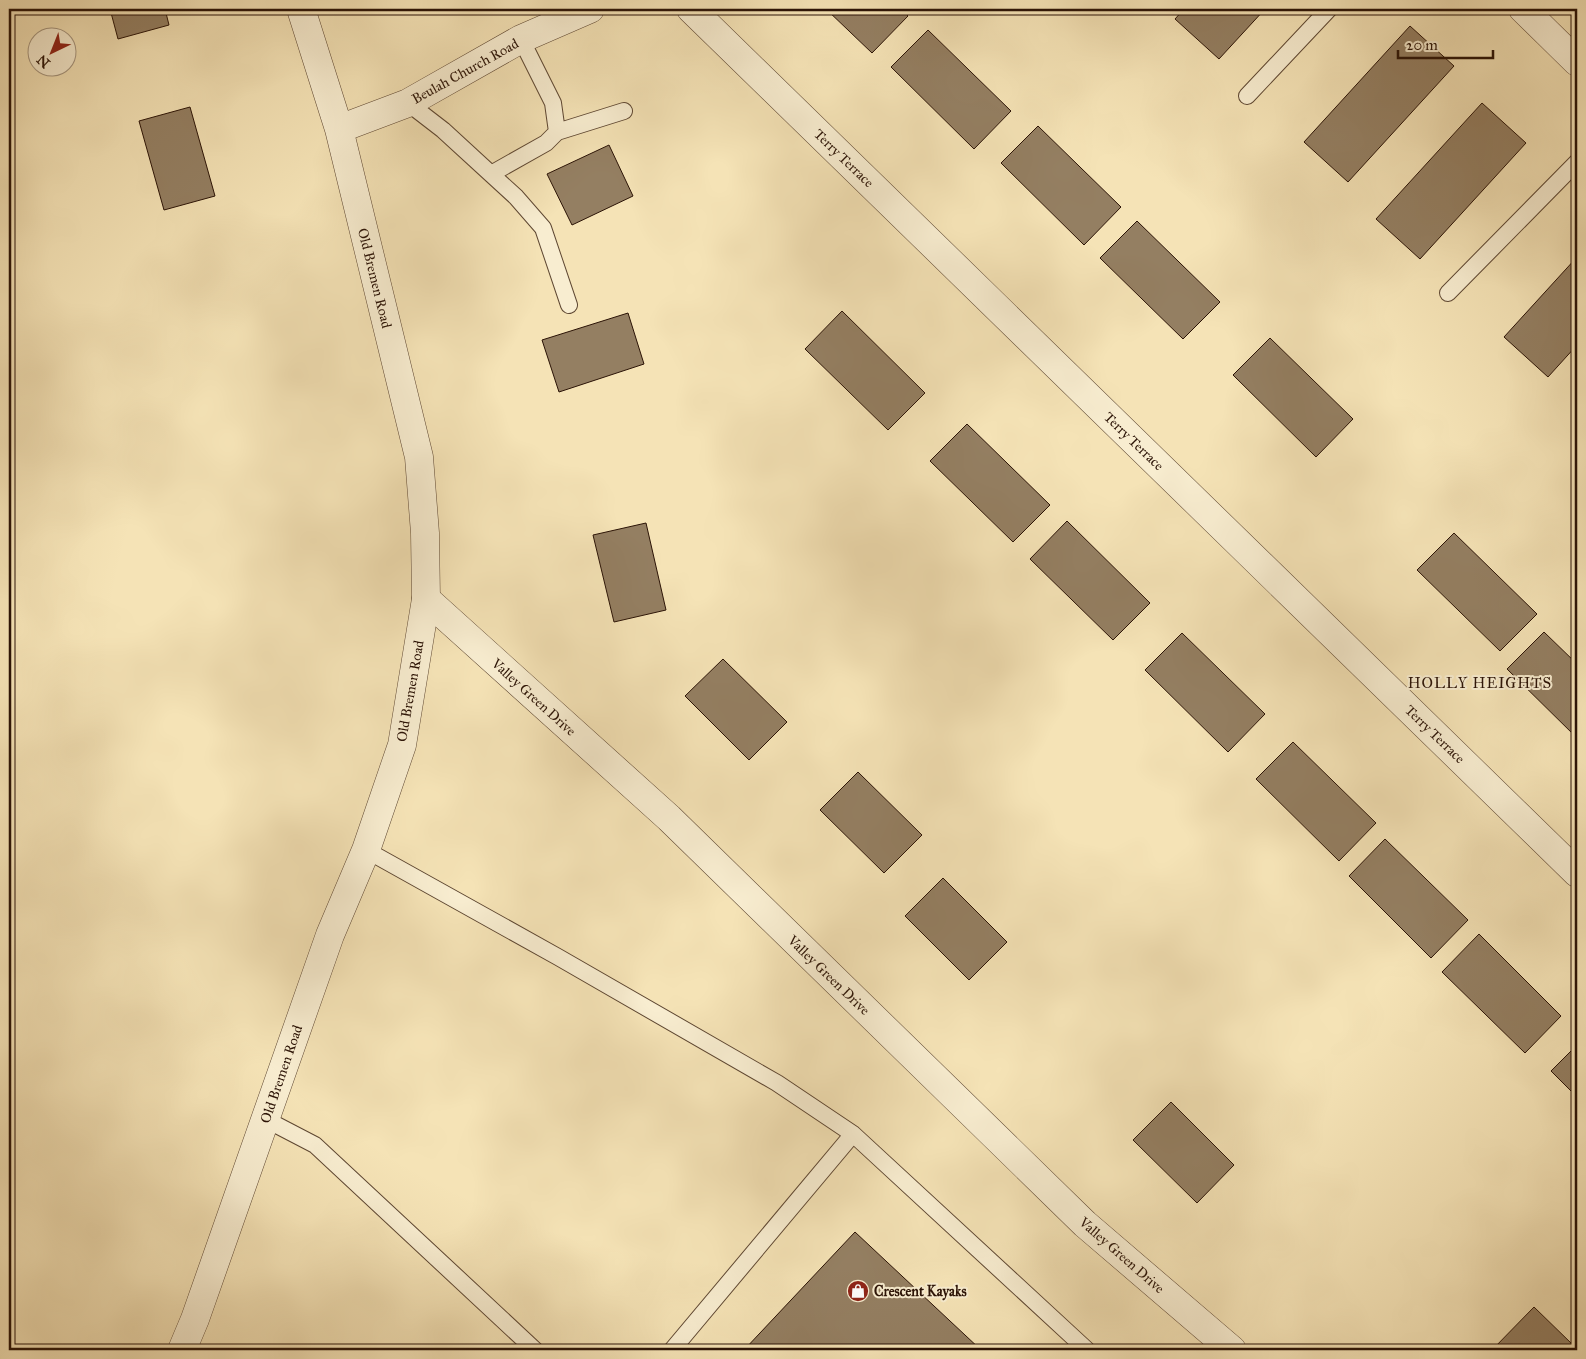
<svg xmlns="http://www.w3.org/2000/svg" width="1586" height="1359" viewBox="0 0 1586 1359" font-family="'IM FELL Great Primer',serif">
	<rect width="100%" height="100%" fill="#f5e3b6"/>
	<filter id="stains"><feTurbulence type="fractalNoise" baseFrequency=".004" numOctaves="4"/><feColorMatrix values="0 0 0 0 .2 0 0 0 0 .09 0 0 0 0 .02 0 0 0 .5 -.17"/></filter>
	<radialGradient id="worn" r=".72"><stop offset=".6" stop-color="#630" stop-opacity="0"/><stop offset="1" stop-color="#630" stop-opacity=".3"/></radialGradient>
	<path fill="#947f62" stroke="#2b1306" d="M110 9H165L169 25 118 39Z
		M826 9H901L908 16 872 53Z
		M1184 9H1265L1219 59 1175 19Z
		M1410 26 1454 66 1348 182 1304 142Z
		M928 30 1011 111 974 149 891 67Z
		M1482 103 1526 143 1420 259 1376 219Z
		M190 107 215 196 164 210 139 121Z
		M1038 126 1121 207 1084 245 1001 163Z
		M609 145 633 196 572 225 547 174Z
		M1137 221 1220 302 1183 339 1100 258Z
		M1577 257V345L1548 377 1504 337Z
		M842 311 925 393 888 430 805 349Z
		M628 313 644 364 559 392 542 340Z
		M1270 338 1353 419 1316 457 1233 375Z
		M967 424 1050 505 1013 542 930 461Z
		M1067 521 1150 603 1113 640 1030 559Z
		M646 523 666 610 614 622 593 535Z
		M1454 533 1537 614 1500 651 1417 570Z
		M1544 632 1577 664V738L1507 669Z
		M1182 633 1265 714 1228 752 1145 670Z
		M723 659 787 722 749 760 685 696Z
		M1293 742 1376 823 1339 861 1256 779Z
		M858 772 922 835 884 873 820 810Z
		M1385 839 1468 920 1431 958 1349 876Z
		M943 878 1007 942 969 980 905 916Z
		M1479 934 1561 1016 1525 1053 1442 972Z
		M1577 1045V1097L1551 1071Z
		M1171 1102 1234 1165 1197 1203 1133 1140Z
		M855 1232 981 1350H744Z
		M1534 1307 1572 1344 1566 1350H1492Z"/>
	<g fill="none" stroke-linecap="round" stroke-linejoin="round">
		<g stroke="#5e4732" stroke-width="18">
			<path id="service" d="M1247 96 1329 9
				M408 103 443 130 516 197 543 228 569 305
				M557 132 624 111
				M491 174 546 143 557 132 553 103 521 39
				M1448 293 1577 162
				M366 850 558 957 777 1083 853 1134 1087 1350
				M265 1119 315 1145 535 1350
				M672 1350 853 1134"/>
		</g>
		<g stroke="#5e4732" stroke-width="29">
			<path id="minor" d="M691 9 1577 873
				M1523 9 1577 62
				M426 599 669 818 1085 1224 1232 1350"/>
		</g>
		<g stroke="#5e4732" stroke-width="29">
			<path id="tertiary" d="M339 129 408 103 521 39 590 9
				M182 1350 195 1319 330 935 366 850 402 745 426 599 425 533 419 457 339 129 301 9"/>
		</g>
		<use href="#service" stroke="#f8edd0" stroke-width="16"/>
		<use href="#minor" stroke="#f8edd0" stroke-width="28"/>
		<use href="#tertiary" stroke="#f8edd0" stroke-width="28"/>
	</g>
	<defs>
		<g id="shop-disc" transform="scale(1.125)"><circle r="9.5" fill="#8f2418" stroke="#f8edd0"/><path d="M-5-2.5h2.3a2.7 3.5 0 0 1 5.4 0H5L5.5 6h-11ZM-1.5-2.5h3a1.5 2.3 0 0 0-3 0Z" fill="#fff"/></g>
	</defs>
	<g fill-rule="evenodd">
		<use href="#shop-disc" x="858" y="1291"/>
	</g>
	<g text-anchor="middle" stroke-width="4" stroke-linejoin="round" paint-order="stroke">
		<g font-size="14" fill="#2b1306" stroke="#f8edd0">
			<text transform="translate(465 71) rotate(-29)" y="5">Beulah Church Road</text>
			<text transform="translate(844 158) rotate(44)" y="5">Terry Terrace</text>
			<text transform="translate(375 278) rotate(76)" y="5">Old Bremen Road</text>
			<text transform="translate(1134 441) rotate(44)" y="5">Terry Terrace</text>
			<text transform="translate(410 691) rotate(-80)" y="5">Old Bremen Road</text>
			<text transform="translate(534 697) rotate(42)" y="5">Valley Green Drive</text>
			<text transform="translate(1435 734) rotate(44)" y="5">Terry Terrace</text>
			<text transform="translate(829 975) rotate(44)" y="5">Valley Green Drive</text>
			<text transform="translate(281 1074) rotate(-71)" y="5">Old Bremen Road</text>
			<text transform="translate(1122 1255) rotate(41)" y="5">Valley Green Drive</text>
		</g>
		<g font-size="14" font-weight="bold" fill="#2b1306" stroke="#f8edd0" text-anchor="start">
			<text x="874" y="1296">Crescent Kayaks</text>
		</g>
		<g font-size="15" letter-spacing="1" fill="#2b1306" stroke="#f8edd0">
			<text x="1480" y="688">HOLLY HEIGHTS</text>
		</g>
	</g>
	<rect width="1586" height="1359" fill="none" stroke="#f5e3b6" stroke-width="30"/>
	<rect x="10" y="10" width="1566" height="1339" fill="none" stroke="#2b1306" stroke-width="2.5"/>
	<rect x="15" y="15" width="1556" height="1329" fill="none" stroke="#2b1306"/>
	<g transform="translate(52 52) rotate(223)"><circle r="24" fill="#f8edd0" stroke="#a6967f"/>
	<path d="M0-4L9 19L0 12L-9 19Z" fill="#8f2418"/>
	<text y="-8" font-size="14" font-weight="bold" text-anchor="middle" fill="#2b1306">N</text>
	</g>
	<path d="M1398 50v8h95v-8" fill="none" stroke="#2b1306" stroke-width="2.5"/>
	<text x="1406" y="50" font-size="15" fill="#2b1306" stroke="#f8edd0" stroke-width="4" paint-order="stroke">20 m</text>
	<rect width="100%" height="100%" filter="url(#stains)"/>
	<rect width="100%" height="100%" fill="url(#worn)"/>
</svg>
